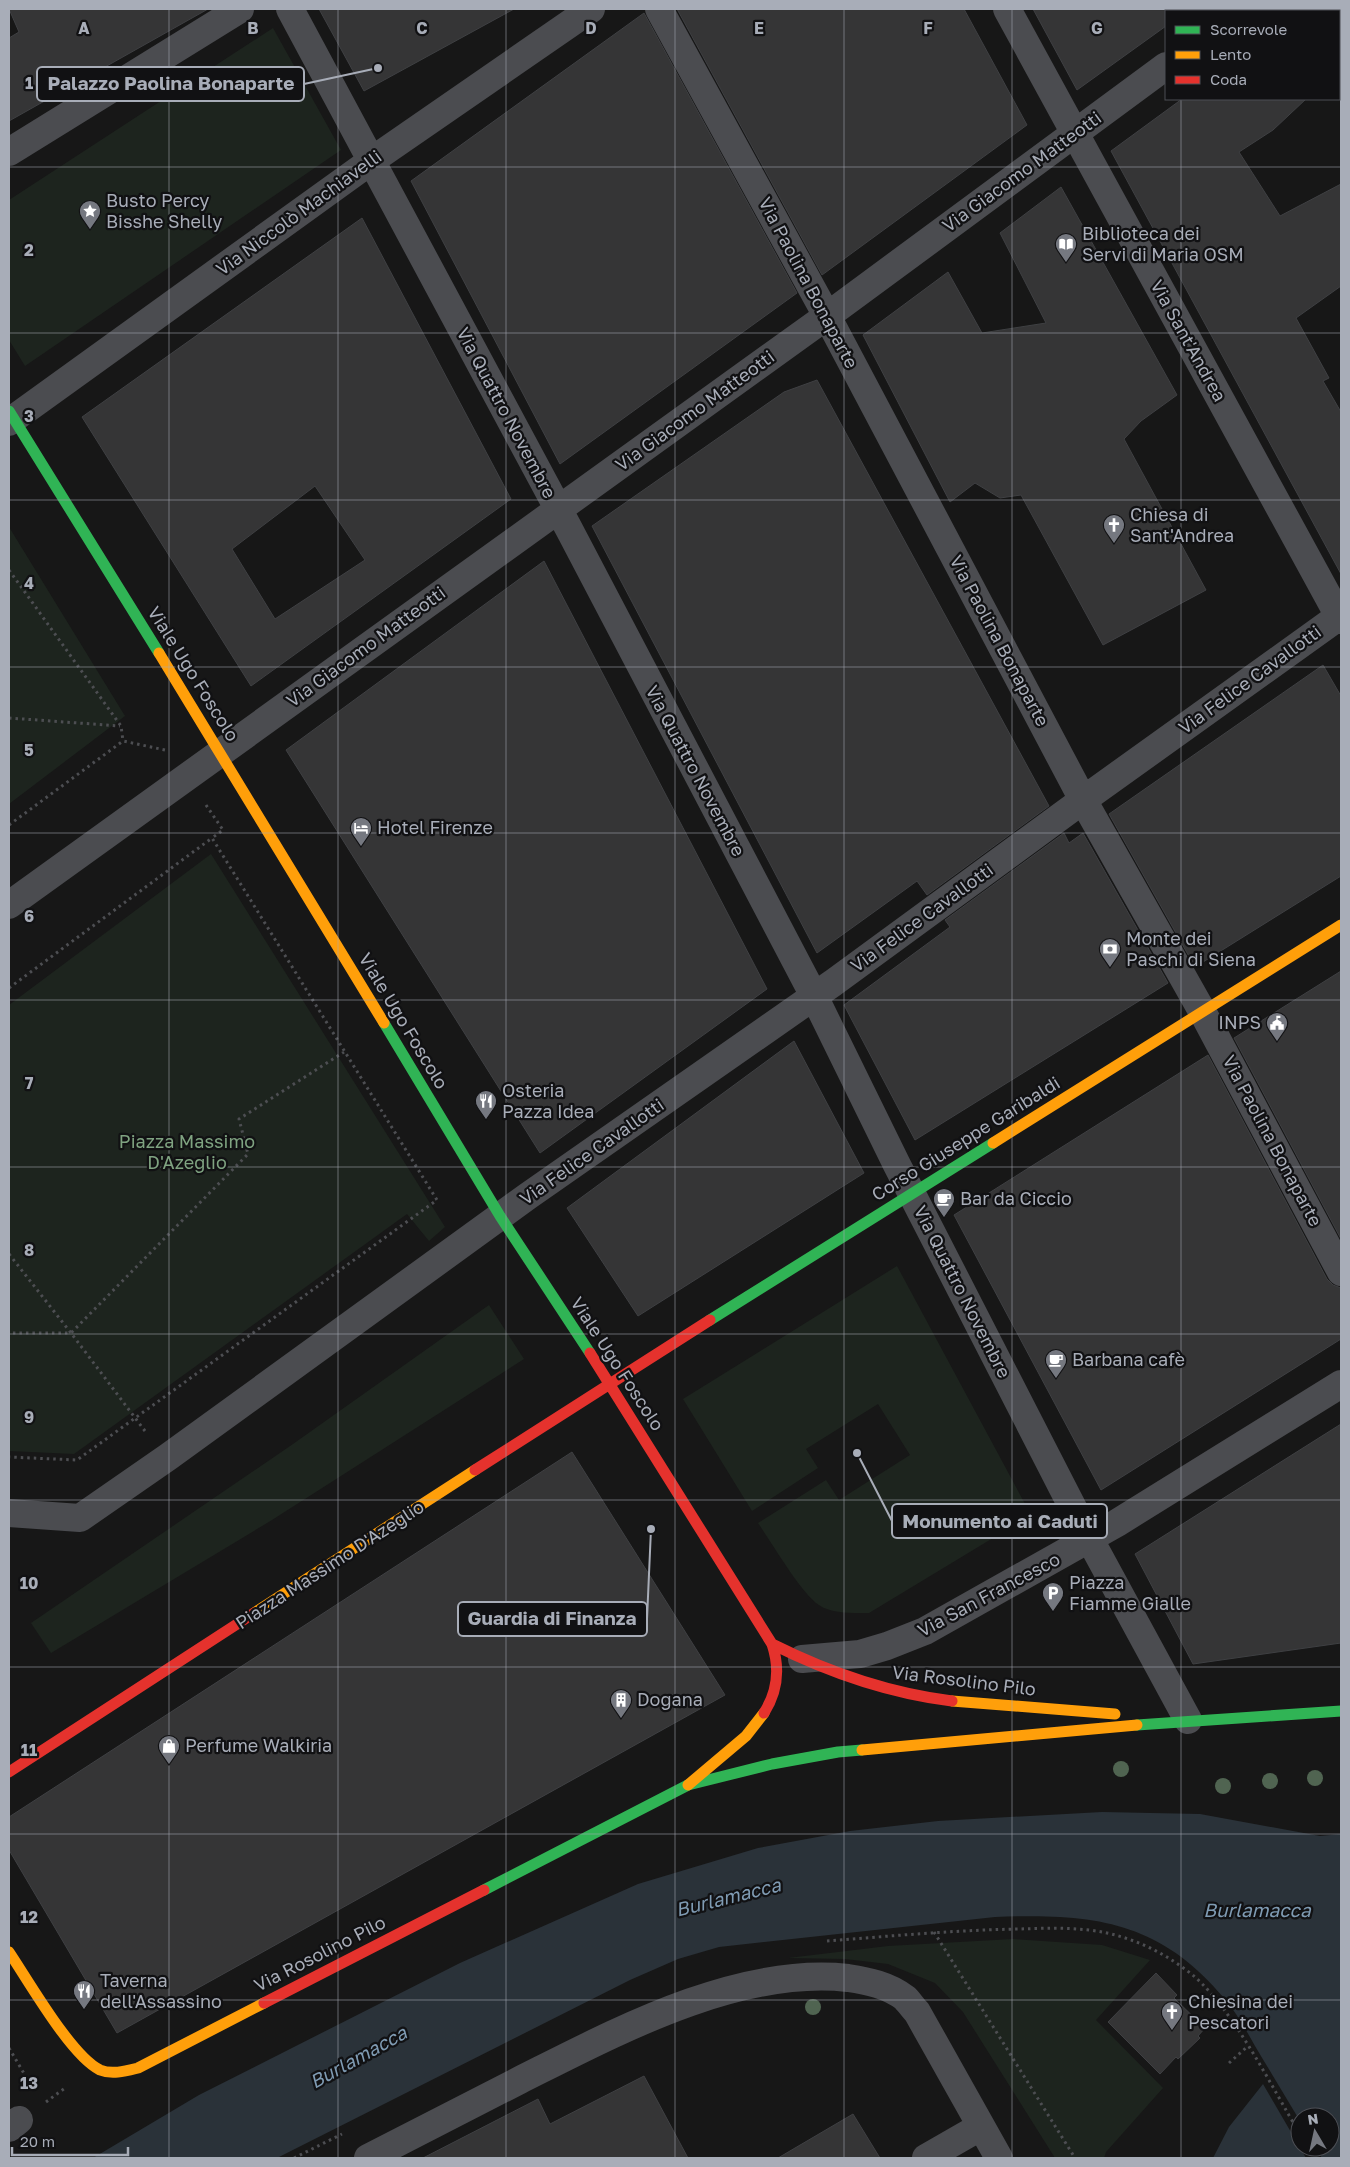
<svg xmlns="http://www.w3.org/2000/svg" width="1350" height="2167" viewBox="0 0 1350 2167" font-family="'Golos Text',sans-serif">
	<rect width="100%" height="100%" fill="#171717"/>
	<path fill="#1d241e" d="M273 28 341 150 25 366 9 340V200Z
		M9 527 125 716 9 804Z
		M211 854 445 1227 429 1241 407 1214 74 1454 9 1451V1005Z
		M897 1266 1031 1515 869 1613C854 1613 831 1614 819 1605 801 1593 772 1543 758 1523L826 1480 839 1500 910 1455 878 1404 806 1449 818 1468 752 1511 683 1399Z
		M489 1305 524 1359 272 1520 51 1653 31 1623 293 1444Z
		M1013 1939 1102 1945 1150 1960 1096 2020 1163 2088 1106 2152 1104 2158H1055L963 2012 935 1983 888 1964 845 1959 788 1958 888 1946Z"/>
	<path fill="#2a3239" d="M1102 1812 1200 1814 1320 1836 1341 1834V2158H1322L1315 2147H1330V2117H1300V2121C1285 2096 1270 2071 1255 2046 1246 2030 1236 2012 1224 1998 1159 1920 1091 1913 995 1917L719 1947 678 1959 630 1980 277 2158H93L199 2095 460 1963 638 1884 758 1848 850 1831 938 1821Z
		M1263 2084 1306 2158H1213L1229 2127Z"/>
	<path fill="#353536" stroke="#3f4043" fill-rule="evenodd" d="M9 9H208L9 121V38L19 32Z
		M319 9H514L364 91Z
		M677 9H964L1027 125 822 275Z
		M1033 9H1190L1187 11H1166V26L1077 90Z
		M644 13 797 293 560 464 411 181Z
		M1182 99H1306L1273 130 1239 152 1280 216 1341 184V286L1296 318 1329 378 1323 381 1341 412V574L1111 151Z
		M1061 187 1177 395 1141 421 1124 439 1206 590 1103 645 1021 495 1000 498 975 483 950 502 863 335 948 272 982 333 1046 323 1000 233Z
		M362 218 511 499 251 686 82 417ZM315 486 365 560 275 619 232 549Z
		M817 380 1049 806 927 895 917 881 817 953 592 526 784 392Z
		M544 561 767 989 540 1153 286 750Z
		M1323 665 1341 696V876L1195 967 1109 814Z
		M1064 833 1069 843 1083 833 1168 983 915 1140 844 1005 950 927 945 920Z
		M1341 971V1239L1234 1038Z
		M794 1041 864 1173 638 1316 567 1208Z
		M1208 1055 1327 1279 1333 1285 1341 1288V1339L1101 1490 954 1215Z
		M1341 1424V1643L1193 1664 1135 1554Z
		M572 1452 725 1695 117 2033 9 1850V1817Z
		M1156 1973 1177 1995 1174 1998 1205 2028 1198 2036 1200 2038 1178 2059 1176 2057 1160 2074 1108 2022Z
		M644 2076 688 2158H423L538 2099 550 2124Z
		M853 2114 880 2158H778Z"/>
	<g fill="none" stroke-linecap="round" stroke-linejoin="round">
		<path stroke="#4d4e52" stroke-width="3" stroke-dasharray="2.5 4" stroke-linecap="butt" d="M9 570 121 726 123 741
			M9 718 120 726
			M206 805 223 830 212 838
			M9 825 123 741 165 750
			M9 988 212 838 437 1200 77 1460 9 1457
			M9 1254 71 1333H9
			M145 1431 71 1333 248 1154 239 1119 344 1052
			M934 1932 1075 2158
			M827 1941C891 1936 956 1930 1020 1929 1048 1928 1080 1927 1107 1933 1139 1940 1170 1956 1195 1977 1236 2014 1271 2086 1300 2134
			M9 2048 32 2087
			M1229 2063 1248 2046
			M46 2102 65 2088
			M1308 2147 1314 2158
			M294 2158 342 2134"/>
		<path stroke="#4b4c50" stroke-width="28" d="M290 9 569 529 814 996 897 1165 1075 1512 1188 1720
			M659 9 827 316 1083 800 1202 1011 1341 1272
			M1007 9 1341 620
			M1243 11 1246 9
			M9 152 240 9
			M9 422 371 161 591 9
			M9 905 827 316 1166 66
			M9 1513 80 1518 168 1457 528 1196 833 983 1083 800 1341 615
			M802 1659 860 1654 887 1646 925 1631 1117 1523 1341 1384
			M9 2128 19 2120
			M368 2158C418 2132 469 2106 520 2080 616 2032 737 1966 848 1978 868 1981 888 1985 905 1998 909 2002 913 2008 917 2012L999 2158
			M926 2158 980 2127"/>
		<path stroke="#30b455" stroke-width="11" d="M9 411 159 653
			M384 1023 500 1216 590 1353
			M710 1320 993 1143
			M1137 1725 1341 1711
			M484 1890 688 1785 772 1764 838 1752 862 1750"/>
		<path stroke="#ff9f0a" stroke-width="11" d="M159 653 384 1023
			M993 1143 1341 925
			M254 1613 475 1470
			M952 1701 1115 1714
			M862 1750 1137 1725
			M688 1785 746 1736 764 1713
			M9 1952C28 1980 71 2056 100 2070 112 2075 126 2071 138 2068L264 2003"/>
		<path stroke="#e5322d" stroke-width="11" d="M590 1353 772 1644C780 1668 778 1691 764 1713
			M475 1470 710 1320
			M772 1644C830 1673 887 1693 952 1701
			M9 1772 254 1613
			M264 2003 484 1890"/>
	</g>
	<g fill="#506451">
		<circle cx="1121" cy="1769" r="8"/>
		<circle cx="1315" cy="1778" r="8"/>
		<circle cx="1270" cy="1781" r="8"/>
		<circle cx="1223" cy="1786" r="8"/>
		<circle cx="813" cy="2007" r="8"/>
	</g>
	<path fill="none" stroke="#a8adb8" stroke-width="1" stroke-opacity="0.55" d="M169 9V2158M338 9V2158M506 9V2158M675 9V2158M844 9V2158M1012 9V2158M1181 9V11M1181 99V2158M9 167H1341M9 333H1341M9 500H1341M9 667H1341M9 833H1341M9 1000H1341M9 1167H1341M9 1334H1341M9 1500H1341M9 1667H1341M9 1834H1341M9 2000H1341"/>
	<defs>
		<g id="sight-pin" transform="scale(1.125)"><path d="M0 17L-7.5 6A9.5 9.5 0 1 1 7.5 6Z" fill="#757880" stroke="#111113"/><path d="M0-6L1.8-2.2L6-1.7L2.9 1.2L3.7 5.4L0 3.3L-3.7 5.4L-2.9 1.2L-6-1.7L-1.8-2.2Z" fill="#fff"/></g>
		<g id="library-pin" transform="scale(1.125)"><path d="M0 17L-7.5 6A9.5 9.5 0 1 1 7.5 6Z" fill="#757880" stroke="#111113"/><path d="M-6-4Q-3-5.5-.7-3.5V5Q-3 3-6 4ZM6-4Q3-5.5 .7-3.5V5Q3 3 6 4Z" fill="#fff"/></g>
		<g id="church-pin" transform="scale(1.125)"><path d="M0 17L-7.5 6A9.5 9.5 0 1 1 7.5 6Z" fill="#757880" stroke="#111113"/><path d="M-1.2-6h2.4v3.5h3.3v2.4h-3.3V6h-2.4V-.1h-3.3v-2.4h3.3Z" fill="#fff"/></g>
		<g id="hotel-pin" transform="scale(1.125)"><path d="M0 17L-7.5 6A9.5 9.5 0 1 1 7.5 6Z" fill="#757880" stroke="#111113"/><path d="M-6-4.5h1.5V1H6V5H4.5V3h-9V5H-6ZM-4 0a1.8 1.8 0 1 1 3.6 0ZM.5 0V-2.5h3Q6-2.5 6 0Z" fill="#fff"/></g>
		<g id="bank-pin" transform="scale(1.125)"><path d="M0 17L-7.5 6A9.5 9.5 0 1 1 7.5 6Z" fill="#757880" stroke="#111113"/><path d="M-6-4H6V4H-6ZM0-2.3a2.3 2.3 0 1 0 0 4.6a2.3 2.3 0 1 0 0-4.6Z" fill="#fff"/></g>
		<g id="civic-pin" transform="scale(1.125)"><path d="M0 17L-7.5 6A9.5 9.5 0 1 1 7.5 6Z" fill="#757880" stroke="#111113"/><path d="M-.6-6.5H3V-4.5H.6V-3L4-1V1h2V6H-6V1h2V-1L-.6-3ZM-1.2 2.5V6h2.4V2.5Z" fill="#fff"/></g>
		<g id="restaurant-pin" transform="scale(1.125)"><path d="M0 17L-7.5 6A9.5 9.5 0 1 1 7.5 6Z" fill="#757880" stroke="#111113"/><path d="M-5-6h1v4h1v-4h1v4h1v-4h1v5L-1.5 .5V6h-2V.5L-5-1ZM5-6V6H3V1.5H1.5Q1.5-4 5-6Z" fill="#fff"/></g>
		<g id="cafe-pin" transform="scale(1.125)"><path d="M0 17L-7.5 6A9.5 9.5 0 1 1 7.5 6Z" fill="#757880" stroke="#111113"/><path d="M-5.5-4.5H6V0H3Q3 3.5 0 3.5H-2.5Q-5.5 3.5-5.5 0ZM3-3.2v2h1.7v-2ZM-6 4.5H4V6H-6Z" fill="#fff"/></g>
		<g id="parking-pin" transform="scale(1.125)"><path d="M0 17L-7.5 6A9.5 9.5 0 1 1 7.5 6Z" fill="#757880" stroke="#111113"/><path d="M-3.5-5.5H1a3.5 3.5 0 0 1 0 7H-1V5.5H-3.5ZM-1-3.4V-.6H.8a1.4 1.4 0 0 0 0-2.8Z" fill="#fff"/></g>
		<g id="building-pin" transform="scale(1.125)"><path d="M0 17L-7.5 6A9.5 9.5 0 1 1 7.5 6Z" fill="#757880" stroke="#111113"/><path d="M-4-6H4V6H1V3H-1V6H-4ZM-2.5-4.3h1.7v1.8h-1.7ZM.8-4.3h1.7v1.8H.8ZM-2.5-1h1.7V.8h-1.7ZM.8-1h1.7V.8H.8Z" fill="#fff"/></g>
		<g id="shop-pin" transform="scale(1.125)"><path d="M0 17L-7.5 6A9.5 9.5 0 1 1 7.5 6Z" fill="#757880" stroke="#111113"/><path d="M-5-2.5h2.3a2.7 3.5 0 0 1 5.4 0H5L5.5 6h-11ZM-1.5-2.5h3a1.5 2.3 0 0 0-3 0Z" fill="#fff"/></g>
	</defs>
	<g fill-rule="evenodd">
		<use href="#sight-pin" x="90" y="211"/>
		<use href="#library-pin" x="1066" y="244"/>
		<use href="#church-pin" x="1114" y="525"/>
		<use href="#hotel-pin" x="361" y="828"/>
		<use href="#bank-pin" x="1110" y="949"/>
		<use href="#civic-pin" x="1277" y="1023"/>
		<use href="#restaurant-pin" x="486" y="1101"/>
		<use href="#cafe-pin" x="944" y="1199"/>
		<use href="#cafe-pin" x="1056" y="1360"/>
		<use href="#parking-pin" x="1053" y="1593"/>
		<use href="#building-pin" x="621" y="1700"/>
		<use href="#shop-pin" x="169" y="1746"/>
		<use href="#restaurant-pin" x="84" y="1991"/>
		<use href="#church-pin" x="1172" y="2012"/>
	</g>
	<g text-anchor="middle" stroke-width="4.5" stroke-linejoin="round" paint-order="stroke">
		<g font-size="18" fill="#a8adb8" stroke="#111113">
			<text transform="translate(1022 172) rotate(-36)" y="6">Via Giacomo Matteotti</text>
			<text transform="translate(299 213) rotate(-36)" y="6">Via Niccolò Machiavelli</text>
			<text transform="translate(808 283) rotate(62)" y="6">Via Paolina Bonaparte</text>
			<text transform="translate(1188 341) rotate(61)" y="6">Via Sant'Andrea</text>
			<text transform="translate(695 411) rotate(-36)" y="6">Via Giacomo Matteotti</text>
			<text transform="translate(506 413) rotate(62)" y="6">Via Quattro Novembre</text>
			<text transform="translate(999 641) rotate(62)" y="6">Via Paolina Bonaparte</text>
			<text transform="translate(366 647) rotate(-36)" y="6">Via Giacomo Matteotti</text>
			<text transform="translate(193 674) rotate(58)" y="6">Viale Ugo Foscolo</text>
			<text transform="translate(1250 680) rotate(-36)" y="6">Via Felice Cavallotti</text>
			<text transform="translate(695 771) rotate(62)" y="6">Via Quattro Novembre</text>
			<text transform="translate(922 918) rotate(-36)" y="6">Via Felice Cavallotti</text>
			<text transform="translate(403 1021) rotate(59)" y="6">Viale Ugo Foscolo</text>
			<text transform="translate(966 1139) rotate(-32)" y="6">Corso Giuseppe Garibaldi</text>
			<text transform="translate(1272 1141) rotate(62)" y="6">Via Paolina Bonaparte</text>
			<text transform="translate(592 1152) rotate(-35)" y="6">Via Felice Cavallotti</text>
			<text transform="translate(962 1292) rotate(63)" y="6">Via Quattro Novembre</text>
			<text transform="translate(617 1364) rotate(57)" y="6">Viale Ugo Foscolo</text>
			<text transform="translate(330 1565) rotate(-33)" y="6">Piazza Massimo D'Azeglio</text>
			<text transform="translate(989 1595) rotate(-28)" y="6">Via San Francesco</text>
			<text transform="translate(964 1681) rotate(7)" y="6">Via Rosolino Pilo</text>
			<text transform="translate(320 1954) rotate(-27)" y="6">Via Rosolino Pilo</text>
		</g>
		<g font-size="18" fill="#a8adb8" stroke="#111113" text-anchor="start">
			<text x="106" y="207">Busto Percy<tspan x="106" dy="21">Bisshe Shelly</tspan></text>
			<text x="1082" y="240">Biblioteca dei<tspan x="1082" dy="21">Servi di Maria OSM</tspan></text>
			<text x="1130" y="521">Chiesa di<tspan x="1130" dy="21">Sant'Andrea</tspan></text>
			<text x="377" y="834">Hotel Firenze</text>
			<text x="1126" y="945">Monte dei<tspan x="1126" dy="21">Paschi di Siena</tspan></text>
			<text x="1261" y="1029" text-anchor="end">INPS</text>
			<text x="502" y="1097">Osteria<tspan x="502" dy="21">Pazza Idea</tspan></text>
			<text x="960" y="1205">Bar da Ciccio</text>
			<text x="1072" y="1366">Barbana cafè</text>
			<text x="1069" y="1589">Piazza<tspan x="1069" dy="21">Fiamme Gialle</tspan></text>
			<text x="637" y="1706">Dogana</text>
			<text x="185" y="1752">Perfume Walkiria</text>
			<text x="100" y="1987">Taverna<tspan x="100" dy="21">dell'Assassino</tspan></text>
			<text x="1188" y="2008">Chiesina dei<tspan x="1188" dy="21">Pescatori</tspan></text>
		</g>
		<g font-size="18" fill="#7fa381" stroke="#111113">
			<text x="187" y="1148">Piazza Massimo<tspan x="187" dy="21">D'Azeglio</tspan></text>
		</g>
		<g font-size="19" font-style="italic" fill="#7f9bb3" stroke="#111113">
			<text transform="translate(728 1897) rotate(-14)" y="7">Burlamacca</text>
			<text x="1257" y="1917">Burlamacca</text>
			<text transform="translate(358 2057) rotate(-29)" y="7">Burlamacca</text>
		</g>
	</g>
	<g font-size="16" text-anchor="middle" font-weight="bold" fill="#a8adb8" stroke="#111113" stroke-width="4.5" stroke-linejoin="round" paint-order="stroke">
		<text x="84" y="34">A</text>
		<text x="253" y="34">B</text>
		<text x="422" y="34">C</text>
		<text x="591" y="34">D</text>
		<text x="759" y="34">E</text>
		<text x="928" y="34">F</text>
		<text x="1097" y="34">G</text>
		<text x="29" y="89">1</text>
		<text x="29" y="256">2</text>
		<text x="29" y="422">3</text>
		<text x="29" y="589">4</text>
		<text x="29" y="756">5</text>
		<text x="29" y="922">6</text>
		<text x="29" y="1089">7</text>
		<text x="29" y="1256">8</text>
		<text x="29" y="1423">9</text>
		<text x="29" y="1589">10</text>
		<text x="29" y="1756">11</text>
		<text x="29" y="1923">12</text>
		<text x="29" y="2089">13</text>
	</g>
	<path fill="none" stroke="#a8adb8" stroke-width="2" d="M378 68L304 84M857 1453L892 1521M651 1529L647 1619"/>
	<g fill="#a8adb8" stroke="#111113" stroke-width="2">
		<circle cx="378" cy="68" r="5"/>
		<circle cx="857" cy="1453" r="5"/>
		<circle cx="651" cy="1529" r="5"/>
	</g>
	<g fill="#111113" stroke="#a8adb8" stroke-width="2">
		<rect x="37" y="67" width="267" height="34" rx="5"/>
		<rect x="892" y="1504" width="215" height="34" rx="5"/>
		<rect x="458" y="1602" width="189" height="34" rx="5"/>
	</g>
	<g font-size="19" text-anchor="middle" font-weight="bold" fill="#a8adb8">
		<text x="171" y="90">Palazzo Paolina Bonaparte</text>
		<text x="1000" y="1528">Monumento ai Caduti</text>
		<text x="552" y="1625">Guardia di Finanza</text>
	</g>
	<rect width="1350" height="2167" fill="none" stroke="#a8adb8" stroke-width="20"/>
	<rect x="1165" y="10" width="175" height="90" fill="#111113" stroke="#4d4f55"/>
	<rect x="1175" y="26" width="25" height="8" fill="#30b455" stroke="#4d4f55"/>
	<text x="1210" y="35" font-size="15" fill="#a8adb8">Scorrevole</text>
	<rect x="1175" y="51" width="25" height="8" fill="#ff9f0a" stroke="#4d4f55"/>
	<text x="1210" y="60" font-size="15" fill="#a8adb8">Lento</text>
	<rect x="1175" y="76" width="25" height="8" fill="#e5322d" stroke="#4d4f55"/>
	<text x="1210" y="85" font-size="15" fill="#a8adb8">Coda</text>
	<g transform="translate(1315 2132) rotate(351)"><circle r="24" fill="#111113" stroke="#4d4f55"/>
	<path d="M0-4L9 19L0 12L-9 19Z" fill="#757880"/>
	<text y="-8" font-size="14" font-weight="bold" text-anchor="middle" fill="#a8adb8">N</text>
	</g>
	<path d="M12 2147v8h116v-8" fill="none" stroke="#a8adb8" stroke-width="2.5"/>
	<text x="20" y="2147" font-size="15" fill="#a8adb8" stroke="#111113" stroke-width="4" paint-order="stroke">20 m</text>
</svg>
